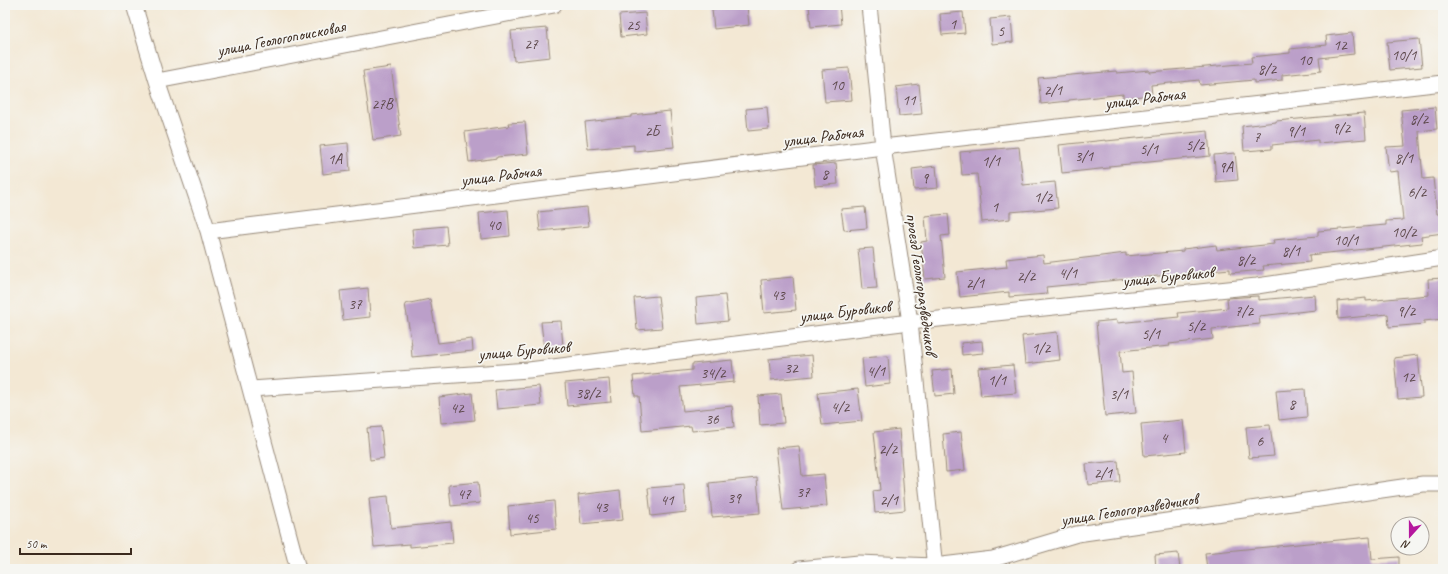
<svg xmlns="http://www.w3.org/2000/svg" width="1448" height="574" viewBox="0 0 1448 574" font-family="Caveat,sans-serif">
	<rect width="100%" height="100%" fill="#f6f6f2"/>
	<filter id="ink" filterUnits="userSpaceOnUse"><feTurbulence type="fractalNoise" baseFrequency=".025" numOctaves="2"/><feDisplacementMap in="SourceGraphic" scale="8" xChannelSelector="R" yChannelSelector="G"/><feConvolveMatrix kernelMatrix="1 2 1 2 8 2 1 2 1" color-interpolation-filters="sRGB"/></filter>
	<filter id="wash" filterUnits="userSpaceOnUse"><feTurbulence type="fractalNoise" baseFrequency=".012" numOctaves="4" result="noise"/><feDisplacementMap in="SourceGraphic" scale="16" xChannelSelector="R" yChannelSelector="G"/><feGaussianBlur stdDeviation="0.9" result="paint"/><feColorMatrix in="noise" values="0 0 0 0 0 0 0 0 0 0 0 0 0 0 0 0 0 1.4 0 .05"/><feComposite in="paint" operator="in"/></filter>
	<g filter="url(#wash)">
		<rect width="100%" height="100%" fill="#f3e8d4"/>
		<g id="blocks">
			<path fill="#bb9fc9" d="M809 5H839L841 24 811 27Z
				M747 6 749 25 714 29 712 9Z
				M963 12 965 33 942 35 940 14Z
				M645 13 647 34 621 37 619 15Z
				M1011 17 1013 42 992 44 990 19Z
				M547 28 550 57 514 61 511 31Z
				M1352 33 1354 54 1319 58 1321 71 1282 75V80L1254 83V80L1200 85 1199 80 1151 85 1152 95 1123 98V94L1069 100V101L1041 104 1038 78 1116 71 1117 73 1149 70V72L1183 69 1252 63 1251 57 1290 53V49L1327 45 1326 36Z
				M1419 39 1422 67 1390 70 1387 42Z
				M391 67 401 136 373 140 363 71Z
				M849 68 852 100 825 102 822 70Z
				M919 84 922 114 899 116 896 87Z
				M767 107 769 129 748 131 746 109Z
				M1435 107 1437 129 1419 131 1423 179 1433 178 1437 214H1443V233L1421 236 1422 243 1309 255 1310 262 1263 266 1264 270 1230 273V269L1128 279 1046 287 1047 294 1009 297V292L960 297 957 272 1007 267 1006 259 1043 255 1044 263 1126 253V256L1183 251V249L1216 245 1217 250 1274 244 1273 240 1318 236V231L1386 225V221L1403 220 1398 171 1389 172 1386 147 1405 146 1401 110Z
				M670 111 674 147 634 151V145L588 149 585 122 631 117V115Z
				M1364 113 1366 139 1318 143V140L1272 145V149L1244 151 1242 126 1276 122V121Z
				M525 122 528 154 497 157V158L469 162 465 132 509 126 508 123Z
				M1208 131 1210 156 1109 166V168L1062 173 1059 145 1106 140V141Z
				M348 143 350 171 323 174 320 146Z
				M1019 147 1023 185 1055 182 1058 208 1010 212V219L982 222 977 174 962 175 960 152Z
				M1235 153 1238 180 1216 182 1214 155Z
				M836 163 838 184 815 186 813 165Z
				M936 166 938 188 914 190 912 169Z
				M587 207 589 226 540 231 538 212Z
				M865 207 867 228 844 230 841 209Z
				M508 210 510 236 481 239 479 213Z
				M948 214 950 235 941 236 945 277 925 279 921 242 927 241 925 216Z
				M446 226 448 245 414 248 412 229Z
				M873 248 877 288 862 289 858 249Z
				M793 277 796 310 764 313 761 280Z
				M1443 278V319L1424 321V324L1389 327 1388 314 1338 319 1337 301 1366 298V301L1429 295 1428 279Z
				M368 288 370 317 343 320 340 291Z
				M725 295 728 321 698 324 696 298Z
				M1315 295 1316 310 1259 316 1260 324 1212 329 1213 339 1169 344 1170 346 1120 351 1122 373 1132 372 1136 413 1105 416 1096 322 1117 320V323L1179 317 1178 313 1228 308 1227 298 1258 296V300Z
				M658 296 662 328 637 330 634 298Z
				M430 299 438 343 472 339 473 351 412 357 411 345H412L405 304Z
				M561 321 563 347 544 349 541 322Z
				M1057 332 1060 360 1025 364 1022 336Z
				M982 341 983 353 962 355 961 343Z
				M812 355 814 376 771 380 769 359Z
				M1418 355 1422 397 1398 399 1394 358Z
				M888 356 890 384 865 387 862 358Z
				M732 360 734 382 680 387 683 411 732 406 734 427 692 431 691 426 642 431 639 396H635L633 376 692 370V364Z
				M1013 365 1016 393 981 396 978 368Z
				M952 369 954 394 935 396 932 371Z
				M609 379 611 402 567 406 565 383Z
				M539 386 541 405 497 409 495 390Z
				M858 389 862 421 822 425 818 393Z
				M1305 389 1307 417 1279 420 1276 391Z
				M472 393 475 420 441 423 439 397Z
				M781 394 784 423 760 425 758 396Z
				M1183 420 1186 452 1144 456 1141 424Z
				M1270 425 1274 456 1249 458 1246 427Z
				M381 427 384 458 370 460 367 428Z
				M899 429 905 510 875 513 873 491 880 490 874 432Z
				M961 432 965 470 946 472 943 434Z
				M799 446 802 476 824 474 827 506 783 510 776 448Z
				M1118 461 1120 482 1088 485 1086 464Z
				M757 478 760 513 712 517 709 483Z
				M478 482 480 503 451 506 449 485Z
				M684 485 686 512 651 516 648 488Z
				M620 490 623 520 581 524 578 495Z
				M388 496 391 528 451 522 453 543 410 547V544L374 547 369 498Z
				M554 501 556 529 510 534 508 506Z
				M1370 537 1372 559 1399 557V569H1207L1205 553Z
				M1178 553 1180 569H1156L1155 555Z"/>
		</g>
	</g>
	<g filter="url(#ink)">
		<use href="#blocks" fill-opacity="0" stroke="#978979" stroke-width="1"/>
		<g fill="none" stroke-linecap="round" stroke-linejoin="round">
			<g stroke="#978979" stroke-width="17">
				<path id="minor" d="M134 5 157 81 208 231 298 569
					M869 5 883 147 910 322 935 569
					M157 81 554 5
					M208 231 883 147 1443 83
					M251 389 529 370 910 322 1257 286 1443 258
					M799 569 859 563 934 566 993 559 1077 534 1423 484H1443"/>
			</g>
			<use href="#minor" stroke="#fff" stroke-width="15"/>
		</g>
	</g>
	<g text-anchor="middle" stroke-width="3.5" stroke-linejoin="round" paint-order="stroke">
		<g font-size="15" fill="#5b4749">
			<text x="953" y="29">1</text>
			<text x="633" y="30">25</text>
			<text x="1001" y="36">5</text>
			<text x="531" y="49">27</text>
			<text x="1340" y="50">12</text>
			<text x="1404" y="60">10/1</text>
			<text x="1305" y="65">10</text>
			<text x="1267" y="74">8/2</text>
			<text x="837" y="90">10</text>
			<text x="1053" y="95">2/1</text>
			<text x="909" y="105">11</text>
			<text x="382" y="109">27В</text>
			<text x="1419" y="124">8/2</text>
			<text x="1341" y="133">9/2</text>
			<text x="652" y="136">2Б</text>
			<text x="1296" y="136">9/1</text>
			<text x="1257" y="142">7</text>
			<text x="1195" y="150">5/2</text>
			<text x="1149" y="154">5/1</text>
			<text x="1084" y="161">3/1</text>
			<text x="1404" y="163">8/1</text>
			<text x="335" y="164">1А</text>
			<text x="991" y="166">1/1</text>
			<text x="1226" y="172">9А</text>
			<text x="825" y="179">8</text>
			<text x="925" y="183">9</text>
			<text x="1417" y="197">6/2</text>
			<text x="1043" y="202">1/2</text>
			<text x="995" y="212">1</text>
			<text x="494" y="230">40</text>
			<text x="1404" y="237">10/2</text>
			<text x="1346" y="245">10/1</text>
			<text x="1291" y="256">8/1</text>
			<text x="1246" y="265">8/2</text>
			<text x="1068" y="278">4/1</text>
			<text x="1026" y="281">2/2</text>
			<text x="975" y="288">2/1</text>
			<text x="778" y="300">43</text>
			<text x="355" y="309">37</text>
			<text x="1244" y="316">7/2</text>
			<text x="1406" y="316">9/2</text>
			<text x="1196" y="331">5/2</text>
			<text x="1151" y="339">5/1</text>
			<text x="1041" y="353">1/2</text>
			<text x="791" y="373">32</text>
			<text x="876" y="376">4/1</text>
			<text x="713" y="378">34/2</text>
			<text x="1408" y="382">12</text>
			<text x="997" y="385">1/1</text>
			<text x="588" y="398">38/2</text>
			<text x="1119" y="399">3/1</text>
			<text x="1292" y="409">8</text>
			<text x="840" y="412">4/2</text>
			<text x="457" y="413">42</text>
			<text x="712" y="424">36</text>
			<text x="1164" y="443">4</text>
			<text x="1260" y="446">6</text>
			<text x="888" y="454">2/2</text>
			<text x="1103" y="478">2/1</text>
			<text x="803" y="497">37</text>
			<text x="464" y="499">47</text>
			<text x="734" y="503">39</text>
			<text x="667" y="505">41</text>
			<text x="889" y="505">2/1</text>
			<text x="601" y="512">43</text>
			<text x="532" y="523">45</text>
		</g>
		<g font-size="17" fill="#3b2a1e" stroke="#f6f6f2">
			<text transform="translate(281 38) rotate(-11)" y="6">улица Геологопоисковая</text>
			<text transform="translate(1145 98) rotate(-7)" y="6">улица Рабочая</text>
			<text transform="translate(823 136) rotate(-7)" y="6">улица Рабочая</text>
			<text transform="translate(501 175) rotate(-7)" y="6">улица Рабочая</text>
			<text transform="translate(1168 276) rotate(-6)" y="6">улица Буровиков</text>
			<text transform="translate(922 284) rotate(82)" y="6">проезд Геологоразведчиков</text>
			<text transform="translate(845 311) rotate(-7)" y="6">улица Буровиков</text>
			<text transform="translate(524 350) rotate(-5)" y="6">улица Буровиков</text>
			<text transform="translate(1129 509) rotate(-9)" y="6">улица Геологоразведчиков</text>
		</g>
	</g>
	<rect width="1448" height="574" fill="none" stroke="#f6f6f2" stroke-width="20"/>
	<g transform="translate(1410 536) rotate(201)"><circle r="19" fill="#f6f6f2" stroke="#aba49d"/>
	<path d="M0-3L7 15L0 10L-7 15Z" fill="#b5179e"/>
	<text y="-6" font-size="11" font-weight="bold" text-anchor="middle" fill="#3b2a1e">N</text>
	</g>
	<path d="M20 548v6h111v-6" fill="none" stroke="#3b2a1e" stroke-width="2"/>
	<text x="26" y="548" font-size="12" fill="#3b2a1e" stroke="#f6f6f2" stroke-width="3" paint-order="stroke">50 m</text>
</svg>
